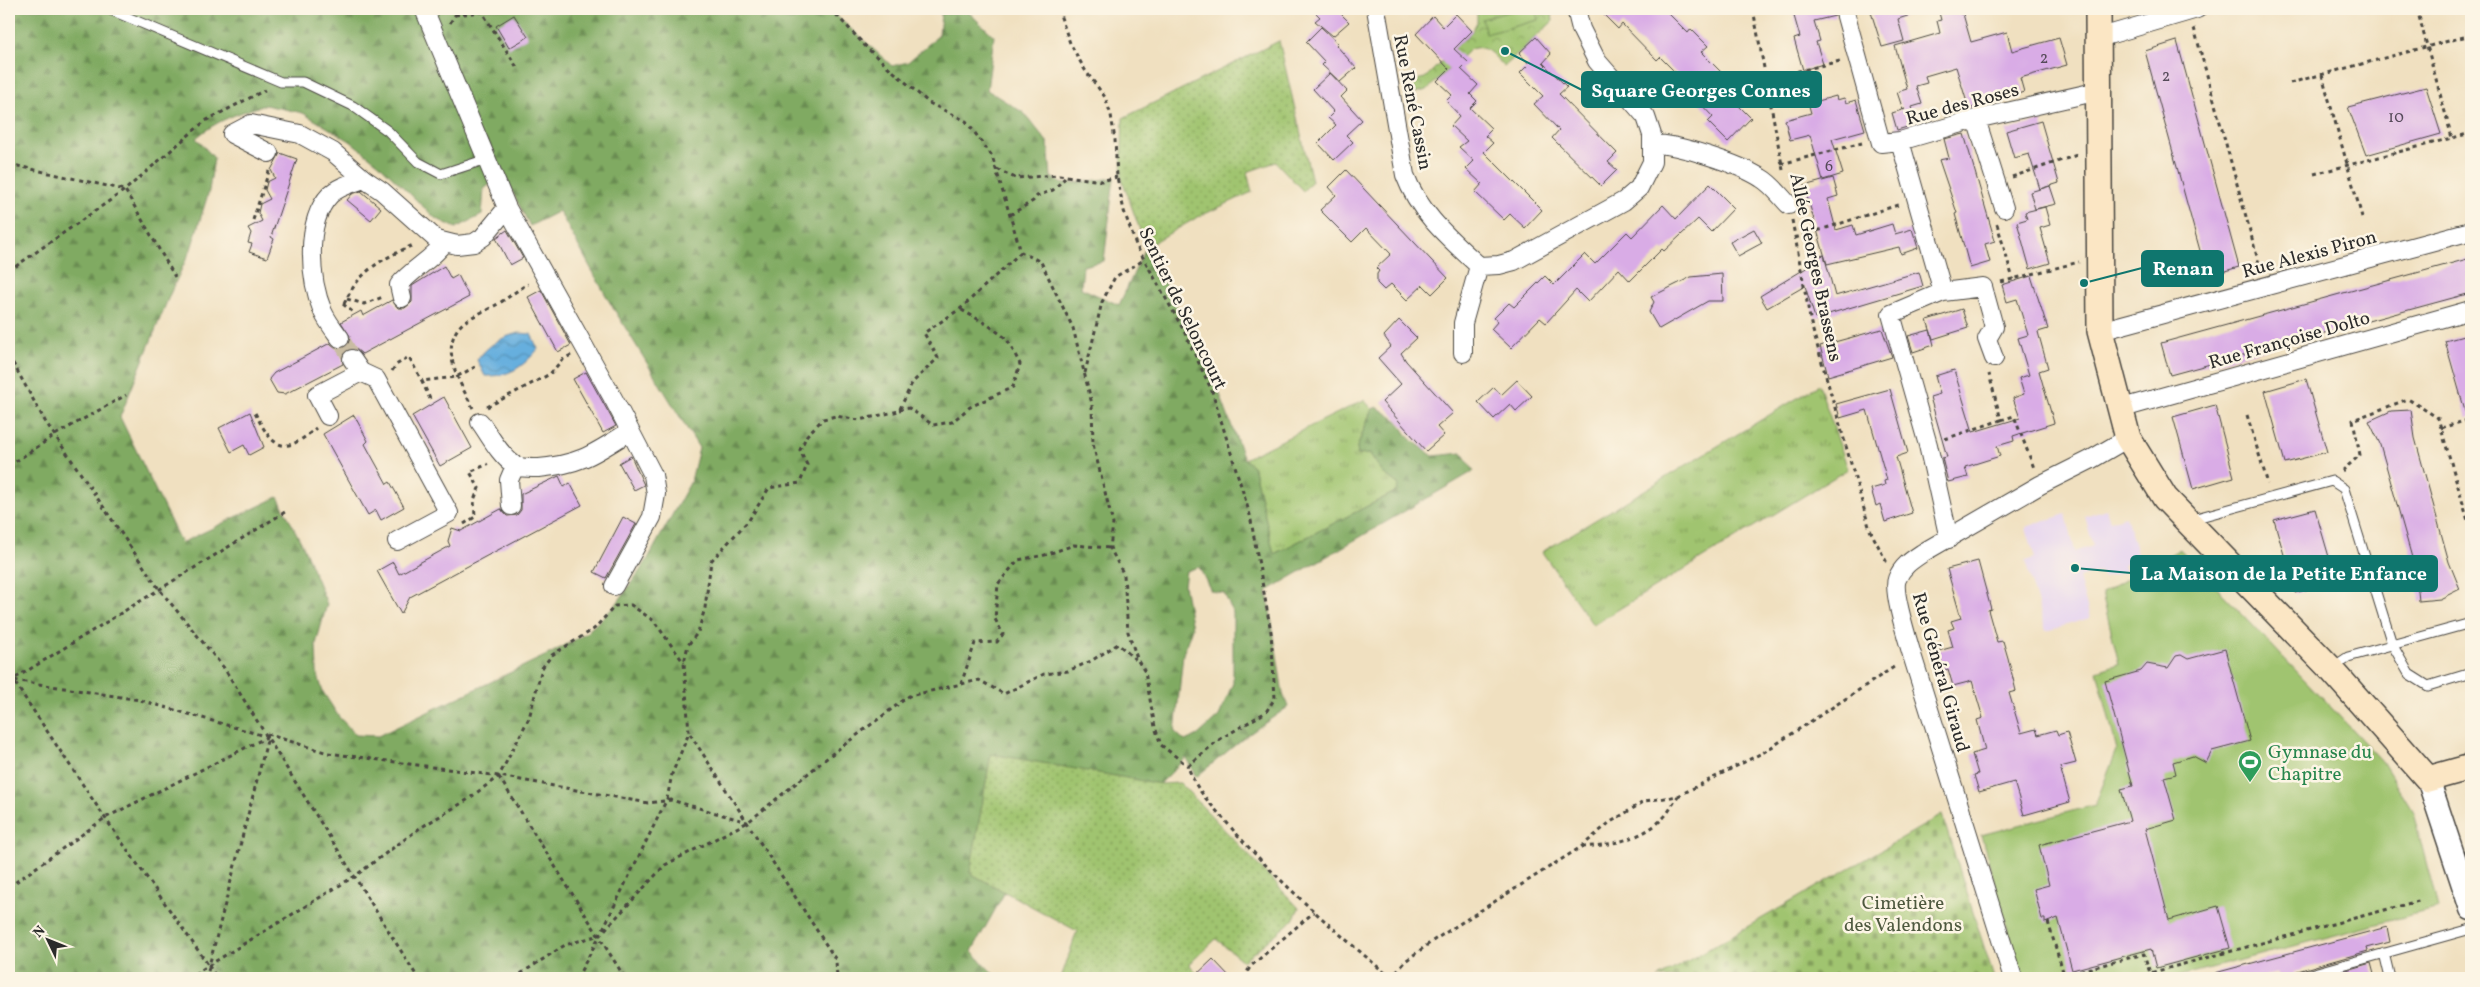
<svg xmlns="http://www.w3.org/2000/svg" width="2480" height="987" viewBox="0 0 2480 987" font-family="Vollkorn,serif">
	<defs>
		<pattern id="grass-tufts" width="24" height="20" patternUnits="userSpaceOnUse" patternTransform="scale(1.25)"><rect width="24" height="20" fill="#a0c46f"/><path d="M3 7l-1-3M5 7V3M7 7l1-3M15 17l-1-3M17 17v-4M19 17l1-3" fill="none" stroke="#839f5b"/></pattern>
		<pattern id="forest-firs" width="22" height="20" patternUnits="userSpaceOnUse" patternTransform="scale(1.25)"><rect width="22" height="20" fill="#80aa62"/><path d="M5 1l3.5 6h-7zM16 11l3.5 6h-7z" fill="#698b51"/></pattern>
		<pattern id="cemetery-stones" width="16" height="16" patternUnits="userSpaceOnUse" patternTransform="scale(1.25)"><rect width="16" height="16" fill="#a0c46f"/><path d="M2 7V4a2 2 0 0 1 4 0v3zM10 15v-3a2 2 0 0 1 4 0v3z" fill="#839f5b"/></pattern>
		<pattern id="park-crowns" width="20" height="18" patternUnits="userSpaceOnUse" patternTransform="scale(1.25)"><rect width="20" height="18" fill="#a0c46f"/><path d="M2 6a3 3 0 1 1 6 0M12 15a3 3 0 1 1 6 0" fill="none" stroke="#839f5b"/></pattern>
		<pattern id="garden-dots" width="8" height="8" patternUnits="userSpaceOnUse" patternTransform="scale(1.25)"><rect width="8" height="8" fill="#a0c46f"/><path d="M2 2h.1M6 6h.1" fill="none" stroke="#839f5b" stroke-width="1.8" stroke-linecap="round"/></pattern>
		<pattern id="water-waves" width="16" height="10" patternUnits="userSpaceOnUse" patternTransform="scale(1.25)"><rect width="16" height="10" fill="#66afde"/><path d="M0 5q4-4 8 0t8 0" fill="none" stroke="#548fb4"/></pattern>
	</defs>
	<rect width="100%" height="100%" fill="#fcf5e5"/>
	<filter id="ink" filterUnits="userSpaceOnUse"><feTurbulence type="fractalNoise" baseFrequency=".02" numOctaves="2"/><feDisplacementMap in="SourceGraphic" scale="10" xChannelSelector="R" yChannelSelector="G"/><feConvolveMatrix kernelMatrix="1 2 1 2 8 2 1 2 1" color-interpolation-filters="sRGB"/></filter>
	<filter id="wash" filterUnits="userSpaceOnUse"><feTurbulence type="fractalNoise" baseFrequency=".0096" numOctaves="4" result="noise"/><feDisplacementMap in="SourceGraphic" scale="20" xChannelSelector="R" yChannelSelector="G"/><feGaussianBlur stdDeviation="1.12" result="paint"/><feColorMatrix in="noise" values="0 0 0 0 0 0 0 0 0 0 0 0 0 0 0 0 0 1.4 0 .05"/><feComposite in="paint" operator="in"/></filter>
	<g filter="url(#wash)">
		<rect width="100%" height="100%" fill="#f0e0c0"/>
		<path fill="#e5d3f1" d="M2106 509 2110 521 2126 516 2139 560 2123 565 2125 572 2103 578 2100 571 2079 578 2090 618 2046 631 2025 561 2035 558 2026 527 2066 514 2075 552 2093 546 2085 516Z"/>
		<path fill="url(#grass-tufts)" stroke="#66784d" d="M1819 385 1848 469 1593 625 1542 552Z
			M1364 400 1372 409 1357 447 1358 455 1370 454 1383 473 1398 484 1397 491 1274 554 1253 466 1244 459Z"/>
		<path fill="url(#forest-firs)" stroke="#566a46" fill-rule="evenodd" d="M9 9H829L892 66 908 62 939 35 941 14 966 10 994 36 987 90 1024 113 1048 143 1051 177 1063 184 1114 178 1104 261 1083 266 1081 288 1119 305 1146 247 1215 381 1244 459 1253 466 1274 554 1397 491 1398 484 1383 473 1370 454 1358 455 1357 447 1372 409 1377 407 1398 421 1409 438 1433 456 1462 453 1474 471 1267 591 1283 694 1288 707 1245 737 1196 777 1186 758 1160 784 991 754 970 873 1005 892 972 951 997 978H9ZM265 105 303 113 350 141 378 163 435 218 456 228 482 215 484 189 503 174 530 226 559 211 609 301 699 448 691 481 646 562 615 606 585 634 551 653 378 736 356 735 339 717 323 692 317 672 316 644 327 604 304 548 278 497 181 543 120 417 170 294 191 249 209 191 214 158 196 138C217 120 238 113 265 105ZM1199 567 1211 591 1224 593 1233 613V683L1219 716 1198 735 1185 741 1175 732 1183 654 1192 628 1184 585 1186 571Z"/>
		<path fill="url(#cemetery-stones)" stroke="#66784d" d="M1942 815 1994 978H1658Z"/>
		<path fill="url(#park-crowns)" stroke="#66784d" d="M1477 9H1551L1553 21 1504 67C1494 56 1485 42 1469 50L1427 90 1414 93 1412 81 1425 78 1472 31 1477 22Z"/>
		<path fill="url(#garden-dots)" stroke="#66784d" d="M1279 41 1312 181 1303 191 1276 162 1247 172 1252 192 1196 218 1146 247 1121 177 1123 118Z
			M991 754 1160 784 1180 783 1299 908 1293 920 1243 961 1216 939 1189 964 1201 978H1061L1077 931 970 873Z"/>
		<path fill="#a0c46f" stroke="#66784d" d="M1518 9H1535L1538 20 1486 34 1482 19Z
			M2180 549 2382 761 2413 812 2438 908 2173 978H2022L1981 835 2095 805 2117 750 2097 671 2119 664 2102 593Z"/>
		<path fill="url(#water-waves)" stroke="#486d84" d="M519 333 531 334 538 349C523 367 509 377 485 376L477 360C488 345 501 337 519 333Z"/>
		<g id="blocks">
			<path fill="#d9ace6" d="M1312 9H1336L1349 22 1333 36 1315 21 1320 17Z
				M1598 9H1664L1688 33 1691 29 1708 46 1701 52 1723 74 1718 78 1735 96 1732 99 1751 118 1728 142 1708 122 1713 117 1697 100 1700 97 1660 57 1657 60 1622 24 1618 29Z
				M1792 9H1834L1835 16 1814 21 1820 41 1816 42 1823 64 1803 70 1794 39 1800 37Z
				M1870 9H1917V13L1898 19 1904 41 1882 47Z
				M1938 9H1958L1960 14H1963L1971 42 2007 32 2012 51 2059 38 2067 65 2020 78 2024 92 1969 109 1956 67 1925 76 1927 83 1916 86 1922 104 1912 107 1917 124 1897 130 1892 113 1905 109 1903 110 1897 92 1907 89 1895 46 1940 33 1937 21 1941 20Z
				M1456 14 1472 31 1454 49 1468 62 1461 69 1478 85 1470 94 1477 101 1470 108 1492 129 1485 136 1493 143 1484 152 1542 210 1525 228 1510 214 1504 220 1475 192 1482 184 1466 169 1474 161 1459 147 1467 141 1451 126 1460 116 1446 101 1452 95 1437 81 1449 69 1416 34 1433 16 1443 27Z
				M514 15 528 37 509 48 496 26Z
				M1321 27 1338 43 1336 45 1356 68 1340 82 1322 65 1325 62 1306 42Z
				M1536 37 1551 54 1543 63 1567 87 1559 94 1617 153 1608 162 1617 170 1601 186 1552 138 1559 130 1534 104 1543 96 1520 73 1529 64 1519 53Z
				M2177 41 2239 267 2207 276 2145 51Z
				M1330 73 1347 91 1341 97 1362 120 1346 135 1353 142 1334 160 1318 143 1336 125 1328 118 1334 112 1313 89Z
				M2426 87 2441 134 2366 155 2348 107Z
				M1836 96 1837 100 1844 98 1846 103 1856 100 1865 130 1832 139 1843 174 1823 180 1810 135 1790 140 1785 120 1811 113 1809 106 1818 103V101Z
				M2041 121 2059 183 2040 189 2029 154 2014 158 2006 131Z
				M1964 134 1995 241 1985 244 1990 262 1970 268 1955 214 1957 213 1939 160 1949 158 1944 139Z
				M280 153 297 159 271 237 274 239 267 258 249 252 252 244 248 243 251 233 248 228 262 221 258 213 260 204 270 199 265 190 267 182 275 178 271 170Z
				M1346 170 1448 278 1432 294 1423 285 1407 300 1391 284 1384 290 1377 283V274L1379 271 1376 268 1391 254 1366 228 1352 242 1320 210 1336 195 1329 187Z
				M1833 178 1838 196 1828 199 1836 230 1853 225 1856 235 1892 224 1895 234 1912 229 1918 248 1901 254 1899 247 1827 264 1804 186Z
				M1710 184 1734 208 1711 232 1698 219 1664 251 1662 249 1630 281 1619 269 1588 302 1576 290 1546 323 1540 318 1511 348 1491 329 1498 321 1494 318 1509 303 1514 307 1545 276 1554 285 1585 254 1595 264 1627 232 1632 237 1663 205 1676 219Z
				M2050 186 2056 204 2035 209 2030 192Z
				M361 191 381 208 371 220 347 200 352 194Z
				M2045 207 2050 225 2040 228 2050 263 2030 269 2017 222 2027 219 2025 212Z
				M1754 229 1762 243 1738 256 1730 242Z
				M507 230 523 258 510 265 496 238Z
				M1824 255 1835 296 1919 272 1923 286 1815 318 1805 286 1767 308 1760 296 1808 267 1806 260Z
				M2471 258V293L2170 375 2161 343Z
				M444 266 451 279 458 275 469 297 362 354 356 349 346 350 342 355 343 364 285 394 277 393 269 379 274 373 330 343 336 348 346 347 350 336 341 322 361 311 363 316 392 300 398 308H405L412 302V286Z
				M1722 274 1723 301H1708L1659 329 1649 312 1654 302 1651 297 1691 277Z
				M2031 276 2048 329 2038 332 2048 368 2039 371 2054 423 2013 436 2014 441 1997 446 2000 456 1965 467 1968 477 1948 482 1942 458 1947 457 1930 397 1940 394 1935 376 1954 370 1973 432 2020 418 2013 398 2024 394 2019 378 2029 375 2018 338 2028 335 2017 299 2007 302 2002 285Z
				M541 290 571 345 558 352 528 297Z
				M1962 309 1968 328 1933 339 1927 320Z
				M1399 320 1417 338 1401 353 1406 361 1453 413 1437 427 1444 435 1426 451 1382 402 1401 384 1378 358 1391 346 1384 336Z
				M1882 329 1892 357 1828 376 1820 346Z
				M1930 330 1934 345 1913 352 1908 336Z
				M2471 334V417L2467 418 2445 341Z
				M586 372 616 426 603 433 573 379Z
				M2306 379 2327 452 2285 463 2265 391Z
				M1517 380 1532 396 1516 411 1510 404 1494 419 1478 402 1494 387 1501 395Z
				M1890 389 1908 453 1896 457 1912 513 1885 522 1880 504 1876 506 1871 489 1885 485 1884 481 1887 480 1867 410 1840 418 1836 404Z
				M444 397 472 448 440 466 412 416Z
				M2215 405 2234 477 2193 489 2173 417Z
				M2411 410 2415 438 2449 562 2460 589 2440 599 2419 601 2416 572 2380 444 2369 421 2391 411Z
				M250 412 264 447 249 455 244 445 231 452 219 428Z
				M354 415 368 441 365 444 387 484 390 482 404 507 381 520 376 510 368 515 323 434Z
				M631 456 644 485 634 490 619 463Z
				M559 476 564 487 570 483 582 505 410 597 401 614 377 571 393 562 399 574 450 546 448 541 452 528 461 531 501 509 507 516 517 515 521 510V494Z
				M2315 509 2336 581 2295 593 2274 520Z
				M623 517 636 524 606 578 594 572Z
				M1978 561 1991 609 1988 610 1997 642 2003 641 2008 658 2016 691 2009 693 2021 733 2036 729 2038 735 2056 730 2058 735 2067 732 2076 763 2060 767 2070 802 2024 815 2014 782 1979 792 1974 775 1978 774 1972 754 1985 750 1977 720 1983 718 1972 681 1953 686 1948 669 1944 670 1938 651 1953 647 1948 630 1954 628 1951 621 1961 618 1947 569Z
				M2225 649 2250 741 2212 751 2206 763 2193 756 2173 762 2176 774 2164 777 2176 820 2145 829 2169 920 2218 906 2230 948 2156 968 2151 949 2072 970 2058 918 2045 923V919H2042L2034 889 2049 885 2039 845 2130 821 2121 789 2133 786 2105 681 2141 671 2147 664 2168 668 2176 656 2181 655 2188 659Z
				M2387 927 2390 942 2367 948 2368 951 2294 972 2290 978H2278L2277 973 2258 978H2215V973Z
				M1213 959 1231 978H1193Z
				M2371 963 2375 978H2318Z"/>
		</g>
	</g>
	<g filter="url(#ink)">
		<use href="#blocks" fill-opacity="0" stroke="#494641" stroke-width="1"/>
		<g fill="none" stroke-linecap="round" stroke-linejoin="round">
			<path stroke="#c9bca2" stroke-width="18" stroke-dasharray="18 9" stroke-linecap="butt" d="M340 338 352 359"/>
			<g stroke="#494641" stroke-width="11">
				<path id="service" d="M108 9 281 82H303L353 106 388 131 418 162 441 174 487 159
					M2189 520 2332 481 2344 489 2392 644 2409 674 2428 686 2471 673
					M2333 667 2348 657 2471 623
					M2384 953 2390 978
					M2296 978 2471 929"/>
			</g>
			<g stroke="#494641" stroke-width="20">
				<path id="minor" d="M424 9 507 208 614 400 653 475 656 494 652 517 614 586
					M1376 9 1405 175C1419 213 1450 239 1479 266
					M1844 9 1881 143 1900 141
					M2098 38 2197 9
					M1976 119 2004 208
					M1653 144C1679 144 1739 164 1761 178 1772 184 1781 197 1789 205
					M269 153 232 134 251 124 300 134 333 152 364 179
					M1479 266 1499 265 1514 261 1624 201 1639 188 1652 162V135L1646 117 1597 61 1581 29 1576 9
					M1943 292 1900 141 1976 119 2099 91
					M402 298 399 285C413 268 432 260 445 242
					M2100 331 2471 231
					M340 338C334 330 327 321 323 312 310 281 304 222 330 195 339 186 353 183 364 179L382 191 437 240 457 245 474 243 483 237 507 208
					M1463 353V323L1479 266
					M352 359 361 372 376 379 449 513 397 541
					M2119 409 2471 310
					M328 416 317 395 361 372
					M480 422C490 436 499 454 513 464 520 469 531 468 539 468 582 464 595 453 630 431
					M511 506 509 480 515 466
					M1949 539 1928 445 1891 314 1943 292 1983 287 1994 327 1987 339 1994 358
					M2013 978 1912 655C1908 641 1892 591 1897 579 1902 566 1912 560 1924 552L2040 485 2090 460 2128 438"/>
			</g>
			<g stroke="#494641" stroke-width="25">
				<path id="tertiary" d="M2428 779 2471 909"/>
			</g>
			<g stroke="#494641" stroke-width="28">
				<path id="secondary" d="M2098 9 2100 331 2128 438 2165 498 2331 669 2428 779 2471 767"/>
			</g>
			<path stroke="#494641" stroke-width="3" stroke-dasharray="4 4" stroke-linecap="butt" d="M831 9 869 50 929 103 966 121 992 156 1021 252 1041 262 1073 328 1092 404 1093 444 1113 524 1110 548 1124 575 1128 632 1138 661 1145 672 1155 727 1161 745 1188 766
				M1058 9 1070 43 1085 70 1105 97 1111 115 1115 140 1117 177 1124 211 1136 245 1183 329 1212 391 1250 515 1271 632 1275 698 1266 712 1217 741 1188 766C1194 787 1208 801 1222 817 1272 877 1332 928 1391 978
				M1753 9 1783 170
				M2417 9 2452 138
				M455 15 482 12 518 69
				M450 23 459 9
				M2194 28 2261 271
				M2322 75 2362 217
				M1766 79 1840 61
				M2290 83 2471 35
				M9 164 125 190 175 277
				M1781 164 1862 143
				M997 169 1015 178 1059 175 1101 181 1117 177
				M2314 174 2471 133
				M2012 177 2077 155
				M1010 215 1033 201 1037 196 1053 190 1067 176
				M253 220 269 171
				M1792 220 1811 324 1870 530 1887 563
				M1997 224 2013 279
				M1795 238 1901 204
				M9 271 125 190 205 121 265 90
				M2001 282 2079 262
				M347 299 364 304 383 297
				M343 304 355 314
				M344 304C360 269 381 260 415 244
				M9 356 45 421 159 589 224 668 418 978
				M392 371 396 365 409 357 422 381
				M1085 373 1102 302 1115 277 1144 260
				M430 399 422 381 456 377 475 367
				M487 407 550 374 562 360 571 355
				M473 408C461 385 439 350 460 326 468 317 486 311 496 305 507 299 517 290 528 284
				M899 410 909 408 933 425 952 422 970 407 1013 387 1020 364 1007 339 988 325 960 309
				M255 413C273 448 283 457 316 428
				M2247 415 2268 484
				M2001 420 2014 416 2034 468
				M2441 428 2471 419
				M1945 439 2001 420 1989 374
				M9 466 55 435 126 395
				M2342 471 2360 455 2353 420 2408 399 2438 418 2471 531
				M464 524 475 517 474 500 479 488 470 472 488 464
				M9 675 13 680 140 700 268 737 209 966 217 978
				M9 680H13L105 818 209 966 207 978
				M9 682 285 512
				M961 684 975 643 997 642 1003 634 995 619 998 584 1018 560 1045 555 1074 545 1110 548
				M267 734 328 753 499 776 648 803 671 800 747 822
				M690 734 836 960 837 978
				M499 777 625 978
				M1582 847C1610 845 1641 840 1662 819 1669 813 1673 803 1678 796
				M9 887 105 818 267 737
				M2048 922 2064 975 2144 954 2150 973 2422 900
				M188 978 355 876 420 828 467 800 499 776 529 718 542 668 552 655 594 629 615 606 631 605 654 621 684 663
				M514 978 565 945 600 935 667 799 672 774 689 733 684 663 688 645 698 632 705 608 711 561 749 520 769 488 800 483 807 465 800 450 807 435 823 419 836 416 859 420 899 411 912 383 938 358 924 333 960 309 1021 252
				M577 978 600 935 665 865 748 822 832 754 909 696 979 680 1004 694 1044 674 1068 671 1091 661 1118 644 1137 661
				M1243 978 1251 966 1314 912
				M1391 978 1404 962 1434 940 1581 847 1609 823 1645 801 1678 796 1764 752 1897 665"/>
			<use href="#service" stroke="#fff" stroke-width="9"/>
			<use href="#minor" stroke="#fff" stroke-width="18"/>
			<use href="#tertiary" stroke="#fff" stroke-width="22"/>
			<use href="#secondary" stroke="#fbe6c4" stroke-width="25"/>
		</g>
	</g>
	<defs>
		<g id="stadium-pin" transform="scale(1.25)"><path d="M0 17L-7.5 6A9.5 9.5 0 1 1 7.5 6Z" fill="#2e9e5b" stroke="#fcf5e5"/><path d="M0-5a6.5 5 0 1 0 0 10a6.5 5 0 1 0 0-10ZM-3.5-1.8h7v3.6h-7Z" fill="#fff"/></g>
	</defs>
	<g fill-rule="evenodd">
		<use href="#stadium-pin" x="2250" y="762"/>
	</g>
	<g text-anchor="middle" stroke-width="5" stroke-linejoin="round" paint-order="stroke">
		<g font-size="16" fill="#564b5a">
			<text x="2044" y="63">2</text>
			<text x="2166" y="81">2</text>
			<text x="2396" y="122">10</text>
			<text x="1829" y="171">6</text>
		</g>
		<g font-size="19" fill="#2b2b2b" stroke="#fcf5e5">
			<text transform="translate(1414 102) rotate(79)" y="7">Rue René Cassin</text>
			<text transform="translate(1962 103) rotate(-15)" y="7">Rue des Roses</text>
			<text transform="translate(2309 253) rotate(-15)" y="7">Rue Alexis Piron</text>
			<text transform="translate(1817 267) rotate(78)" y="7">Allée Georges Brassens</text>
			<text transform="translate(1184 308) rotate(64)" y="7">Sentier de Seloncourt</text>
			<text transform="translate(2289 339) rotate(-16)" y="7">Rue Françoise Dolto</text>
			<text transform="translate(1942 672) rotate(74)" y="7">Rue Général Giraud</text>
		</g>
		<g font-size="19" fill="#27864d" stroke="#fcf5e5" text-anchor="start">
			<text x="2268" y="758">Gymnase du<tspan x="2268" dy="22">Chapitre</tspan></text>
		</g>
		<g font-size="19" fill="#4e593f" stroke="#fcf5e5">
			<text x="1903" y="909">Cimetière<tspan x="1903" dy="22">des Valendons</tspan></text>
		</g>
	</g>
	<path fill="none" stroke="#0f766e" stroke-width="2" d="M1505 51L1582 90M2084 283L2142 268M2075 568L2131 573"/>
	<g fill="#0f766e" stroke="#fcf5e5" stroke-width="2">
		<circle cx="1505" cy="51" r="5"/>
		<circle cx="2084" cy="283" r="5"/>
		<circle cx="2075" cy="568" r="5"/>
	</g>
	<g fill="#0f766e" stroke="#0f766e" stroke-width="2">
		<rect x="1582" y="72" width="239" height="35" rx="5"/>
		<rect x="2142" y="251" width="81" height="35" rx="5"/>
		<rect x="2131" y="556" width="306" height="35" rx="5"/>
	</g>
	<g font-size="20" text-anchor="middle" font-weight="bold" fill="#fff">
		<text x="1701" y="97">Square Georges Connes</text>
		<text x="2183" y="275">Renan</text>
		<text x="2284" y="580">La Maison de la Petite Enfance</text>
	</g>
	<rect width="2480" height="987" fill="none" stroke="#fcf5e5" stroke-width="30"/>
	<g transform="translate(48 940) rotate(313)" stroke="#fcf5e5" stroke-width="4" paint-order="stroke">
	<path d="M0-4L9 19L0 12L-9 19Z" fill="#2b2b2b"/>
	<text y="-8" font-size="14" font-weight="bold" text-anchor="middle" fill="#2b2b2b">N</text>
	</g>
</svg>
